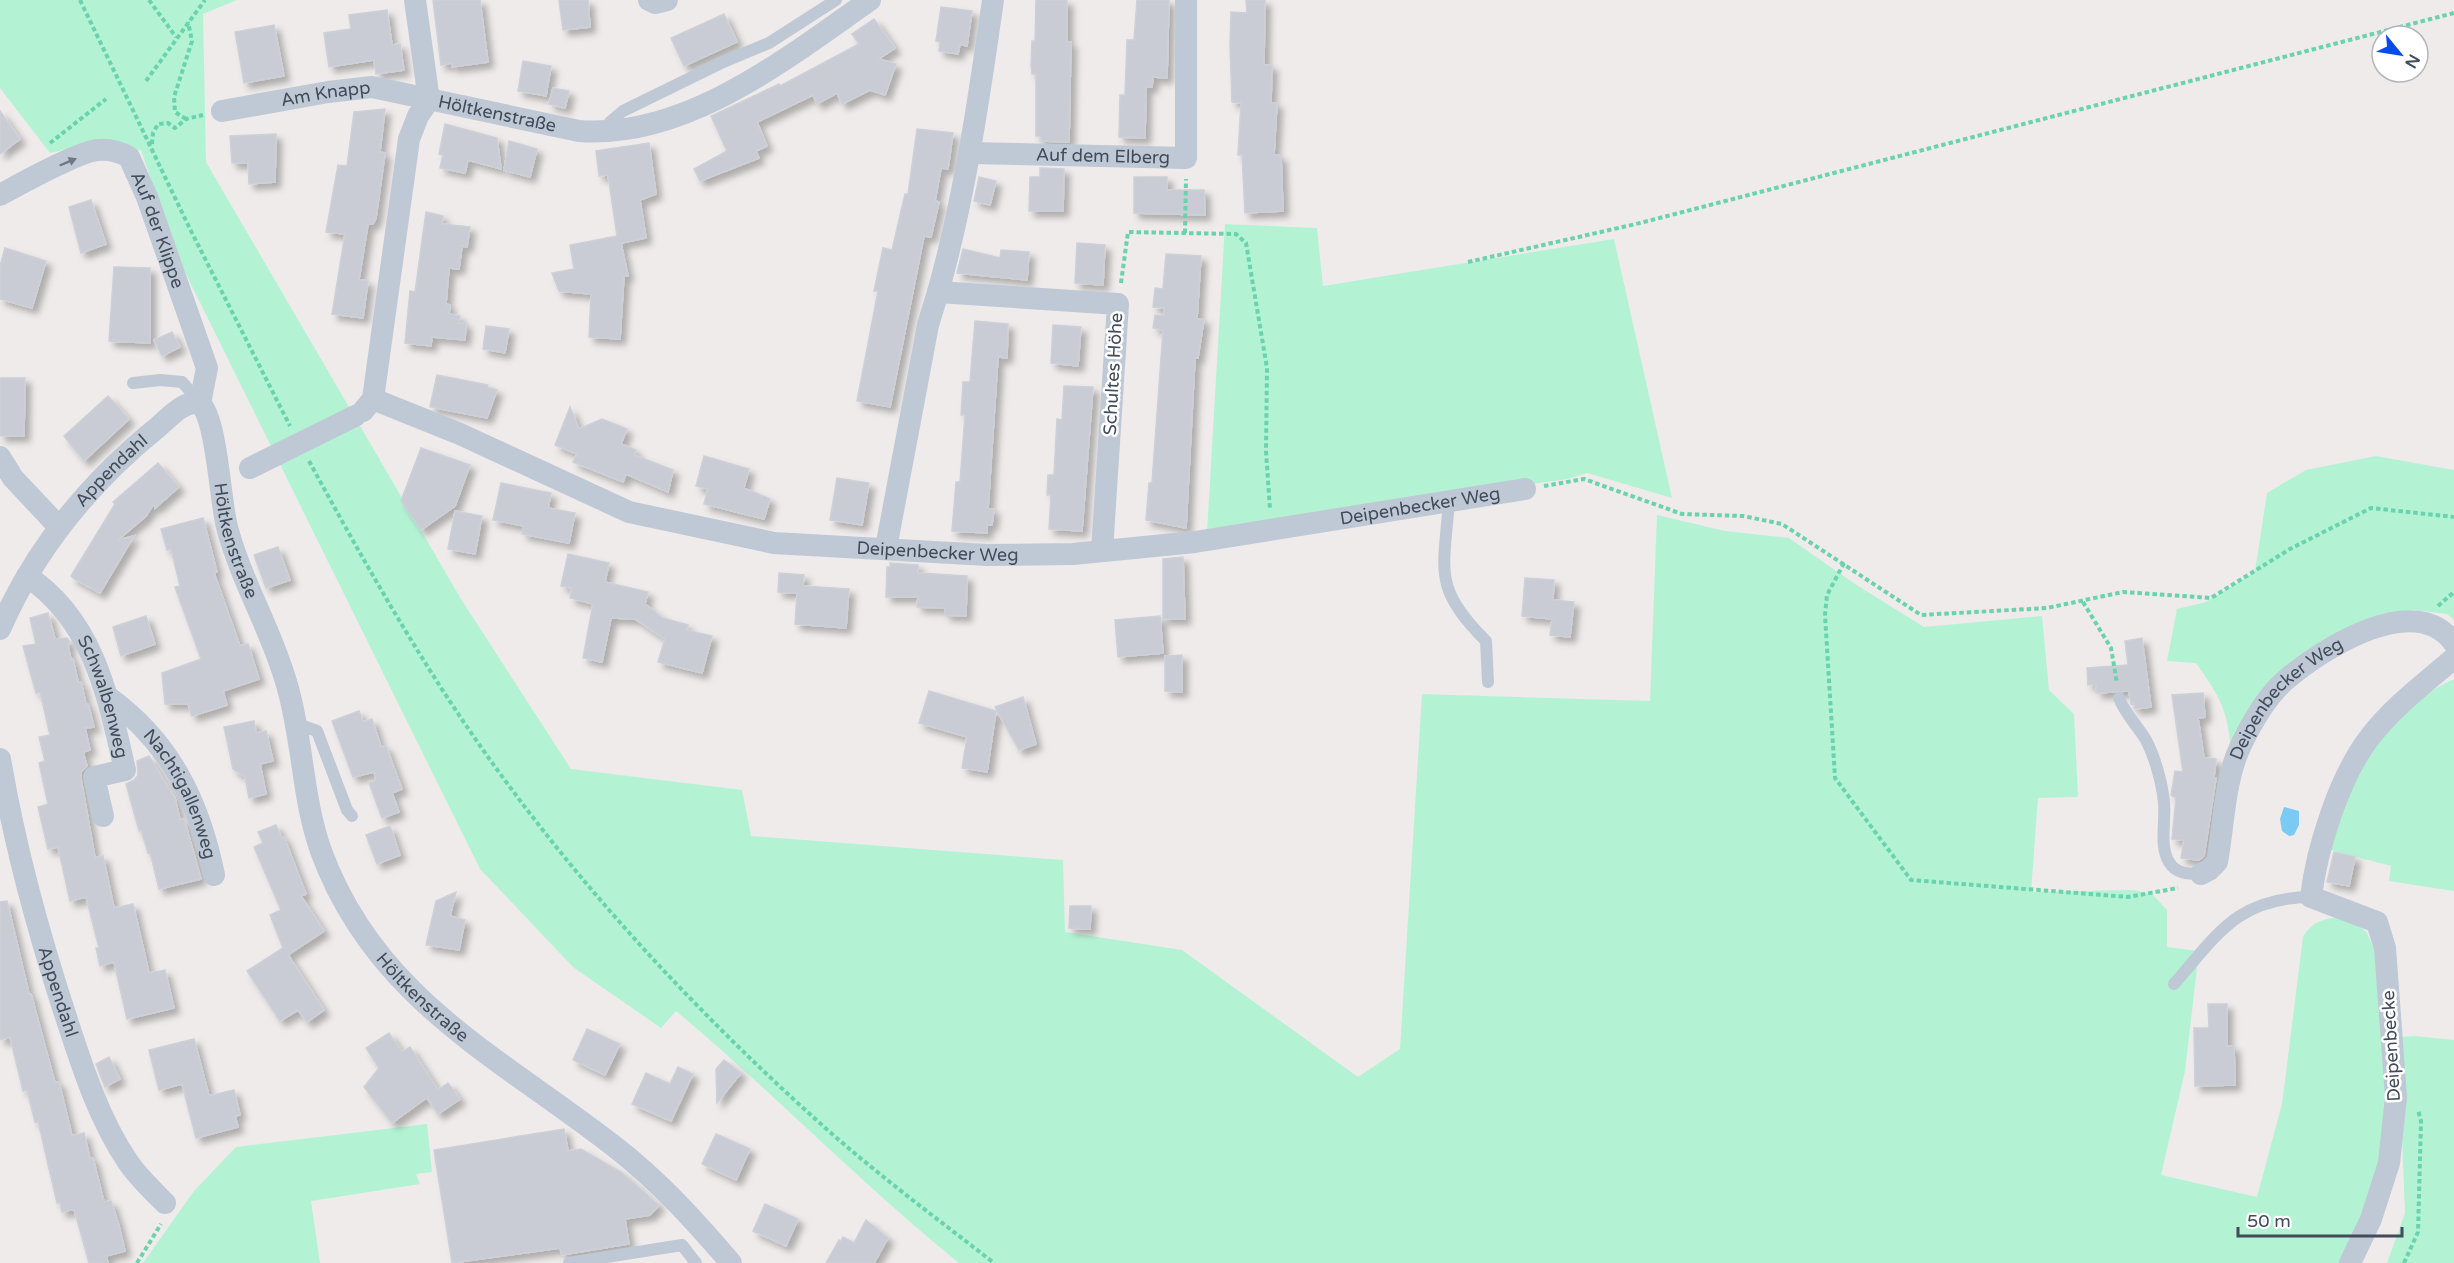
<svg xmlns="http://www.w3.org/2000/svg" width="2454" height="1263" viewBox="0 0 2454 1263" font-family="'Varela Round',sans-serif">
	<defs>
		<filter id="shadow"><feDropShadow dx="5.5" dy="5.5" stdDeviation="3" flood-color="#0004"/></filter>
	</defs>
	<rect width="100%" height="100%" fill="#efebeb"/>
	<path fill="#b3f3d4" d="M0 0H237L203 14 206 162 461 599 571 769 742 790 751 836 1063 860 1065 932 1182 950 1358 1077 1400 1049 1422 694 1650 701 1657 515 1725 531 1789 538 1855 584 1924 627 2042 616 2049 690 2074 714 2078 797 2038 798 2031 892 2135 890 2153 895 2167 910V947L2199 951 2185 1071 2161 1175 2257 1197 2282 1104 2303 937C2313 919 2329 918 2348 916L2367 933 2379 960 2390 1051 2380 1166 2344 1263H959C861 1184 773 1092 676 1011L661 1028 573 967 480 869 177 256 141 150 76 147 50 153 0 88Z
		M1225 224 1317 228 1323 286 1614 239 1672 498 1587 473 1568 479 1402 502 1207 533Z
		M2376 456 2454 470V620L2447 614 2412 610 2381 614 2337 633 2231 752C2228 710 2220 697 2196 663L2167 661 2177 609 2206 602 2255 572 2267 493 2306 470Z
		M2454 679V891L2389 881 2391 866 2327 849C2338 821 2346 788 2361 762 2379 729 2420 694 2454 679Z
		M2415 1036 2454 1040V1263H2387L2405 1213 2398 1037Z
		M427 1124 432 1172 416 1174 420 1184 311 1201 320 1263H143L194 1191 236 1147Z"/>
	<path fill="#7bcaf4" d="M2284 807 2299 811V825L2294 835 2289 836 2282 831 2280 819Z"/>
	<path fill="#c9ccd4" stroke="#ced0d8" stroke-width="1.5" filter="url(#shadow)" d="M433 0H480L488 62 452 67V63L441 65Z
		M559 0H588L590 27 563 30Z
		M1036 0H1067V42H1071L1069 142 1041 141V136H1036V74H1032L1031 65 1032 41H1035Z
		M1137 0H1169L1167 78 1153 77 1152 87H1146L1145 138 1119 137 1120 95H1125L1127 40H1134Z
		M1246 0H1265L1264 65H1272L1271 103H1277L1274 155 1281 156 1283 211 1245 213 1242 155H1238L1241 103 1232 102 1230 45 1231 12 1247 13Z
		M941 7 972 11 967 46 960 44 958 54 939 51 940 42 936 41Z
		M387 10 392 45 400 44 404 70 376 74 374 60 329 67 324 33 351 29 349 15Z
		M724 14 737 42 684 66 671 38Z
		M874 19 895 48 879 59 896 64 885 95 870 90 842 104 837 93 817 104 813 95 757 122 767 146 756 151 759 158 700 181 694 169 727 151 711 116 779 84 780 86 859 44 852 34Z
		M274 25 284 76 244 83 235 32Z
		M523 61 551 66 546 96 518 91Z
		M553 88 569 91 565 108 549 104Z
		M385 109 380 152 385 153 376 218 373 224H368L359 280 368 281 363 318 332 314 345 234 326 232 338 165 347 166 354 112Z
		M0 111 20 139 0 154Z
		M445 124 497 138 501 169 468 160 465 173 440 168 443 155 439 154Z
		M917 129 953 133 948 169 941 168 935 201 939 202 931 237 924 236 890 407 857 401 878 291H874L883 248 892 250 905 194H908Z
		M276 134 275 182 249 184 248 163H232L230 136Z
		M509 141 537 149 530 177 504 170Z
		M649 143 656 194 640 200 646 238 621 243 628 276H624L620 339 589 337 591 294 559 291 552 273 574 269 570 245 617 236 608 175 599 176 596 151Z
		M1040 168 1064 169 1063 211H1029L1030 177H1040Z
		M979 177 996 181 990 205 974 201Z
		M1134 177H1167V190H1204L1205 215 1134 213Z
		M91 200 106 244 81 253 69 207Z
		M426 212 443 216 442 224 470 227 467 247 462 246 459 269 449 268 446 304 450 305 449 314 460 316 459 323H466L465 340 432 337 431 346 405 343 410 291 415 292Z
		M1077 243 1105 245 1103 285 1075 283Z
		M5 248 46 261 32 308 0 299V266Z
		M963 249 1000 258 1001 250 1029 252 1027 280 957 273Z
		M1166 254 1201 256 1197 319H1204L1198 358H1195L1186 528 1146 520 1149 483H1152L1163 330 1153 328 1155 315 1164 316V308L1153 307 1155 288 1163 289Z
		M114 267 150 268V343L109 341Z
		M975 321 1008 324 1007 358 998 357 989 494 988 509H994L992 525H987V533L952 531 956 482H960L965 415H961L963 382H970Z
		M1053 325 1081 327 1078 366 1051 363Z
		M486 326 509 329 505 353 483 349Z
		M172 332 180 347 162 356 154 340Z
		M437 375 488 385 487 387 497 390 487 418 430 407Z
		M0 378H25L24 436H0Z
		M1064 386 1093 387 1082 531 1049 529 1051 495H1047L1048 475H1054L1057 419 1062 420Z
		M108 396 129 419 84 461 64 436Z
		M570 407 579 429 602 419 627 429 621 444 636 450 634 455 673 470 668 492 626 474 623 482 573 462 577 454 555 445Z
		M421 448 470 465 455 506 421 530 401 501Z
		M704 456 749 469 744 488 770 499 764 519 704 504 708 489 696 486Z
		M158 463 179 487 155 508 154 503 146 516 118 540 134 536 100 593 74 579 71 576 115 504 113 502Z
		M837 478 869 483 862 525 830 520Z
		M501 483 551 493 548 508 575 513 569 543 522 534 524 526 493 520Z
		M455 511 482 516 475 554 448 549Z
		M203 518 217 572 214 573 240 646 248 644 259 679 223 691 227 705 192 716 188 704H165L162 673 201 659 175 587 180 586 171 549 167 550 161 529Z
		M278 547 290 580 266 588 254 555Z
		M568 554 609 563 605 582 648 592 645 604 663 618 688 625 686 630 712 636 702 673 658 662 665 639 635 619 611 618 602 662 583 658 593 604 570 598 572 588 561 586Z
		M1183 557 1185 619H1163V559Z
		M890 563 918 565V573L967 576 966 616 945 615V608L917 607 918 597H886L887 567H890Z
		M779 573 804 575 803 586 849 589 846 628 795 624 797 593 778 592Z
		M1525 578 1554 580 1553 600 1574 602 1570 637 1550 635 1552 619 1522 616Z
		M48 613 55 639 67 638 70 642 68 646 71 660 73 659 78 682H81L86 704H88L94 727 85 728 90 750 83 752 87 766 81 772V779L95 858 103 856 114 908 133 904 149 973 165 970 174 1008 127 1019 114 962 100 966 96 948H99L86 897 70 901 58 847 48 849 38 807 48 804 39 763 45 761 39 737 50 735 40 692 36 693 23 646 36 644 30 618Z
		M146 616 155 644 121 656 113 627Z
		M1160 616 1163 653 1118 657 1115 620Z
		M2142 638 2151 707 2135 709 2134 703 2131 704 2129 691 2097 693 2096 684 2088 685 2087 668 2128 665 2125 641Z
		M1182 655V692L1165 691V656Z
		M929 691 996 711 987 772 962 768 967 737 919 723Z
		M2203 693 2205 717 2198 718 2204 758 2216 759 2214 778H2216L2204 856 2199 860 2181 858 2184 840 2172 839 2176 798 2171 795 2175 771 2183 772 2172 695Z
		M1023 697 1036 744 1019 750 995 707Z
		M359 711 363 722 372 719 381 747 386 746 402 789 392 793 399 812 382 818 369 783 376 780 374 772 353 777 332 721Z
		M254 721 256 733 266 731 273 761 260 764 266 794 249 798 245 777 233 769 224 727Z
		M149 756 175 798 180 820 184 819 201 879 159 889 150 852 148 853 141 830 139 831 126 784 134 780 138 775 137 761Z
		M276 825 282 838 284 837 306 894 301 896 324 931 288 955 324 1010 307 1022 298 1010 280 1021 247 971 283 948 270 915 281 910 254 847 263 843 258 832Z
		M390 826 400 855 377 864 366 835Z
		M2334 852 2355 857 2349 886 2327 882Z
		M456 892 450 916 465 920 459 950 426 945 436 901Z
		M7 901 29 994H31L55 1083 59 1082 72 1136 84 1133 90 1159 93 1158 104 1202 111 1201 119 1226 125 1251 106 1256 108 1263H89L74 1209 62 1212 60 1203H57L38 1121 35 1122 27 1090 23 1091 10 1037 0 1040V902Z
		M1070 906H1091L1090 929 1069 928Z
		M2208 1004H2227V1046H2234L2235 1085 2195 1086 2194 1028H2209Z
		M587 1029 620 1044 605 1075 573 1060Z
		M389 1033 402 1052 410 1047 438 1090 448 1083 460 1099 438 1114 427 1098 429 1096 392 1123 364 1087 379 1068 366 1048Z
		M194 1039 209 1096 234 1090 240 1115 235 1116 238 1127 196 1138 182 1084 159 1090 149 1050Z
		M109 1057 120 1079 105 1087 96 1064Z
		M724 1060 741 1073 717 1103 716 1069Z
		M678 1067 693 1074 671 1121 632 1104 646 1073 670 1084Z
		M564 1129 568 1151 581 1149 621 1172 659 1205 650 1215 625 1219 629 1244 562 1255 560 1248 452 1263 434 1150Z
		M716 1134 750 1149 736 1180 702 1164Z
		M765 1204 798 1219 786 1246 753 1231Z
		M866 1220 888 1238 874 1263H826L839 1240 841 1241 843 1237 854 1243Z"/>
	<g fill="none" stroke-linecap="round" stroke-linejoin="round">
		<path stroke="#68d3ad" stroke-width="4" stroke-dasharray="4.5 3" stroke-linecap="butt" d="M80 0 191 231 290 426
			M149 0 176 37
			M146 81 205 0
			M186 119 175 112 174 97 192 41 188 22
			M50 143 106 99
			M152 144 153 133 158 124 168 123 175 128 186 119 203 115
			M1185 233 1186 179
			M1468 262 1636 224 2454 13
			M1121 283 1128 232 1236 234 1246 243 1267 368 1266 451 1270 510
			M309 461C356 547 404 633 459 715 561 867 687 1004 823 1126 877 1174 936 1218 994 1263
			M1544 486 1584 479 1682 514 1743 516 1782 524 1921 615 2047 608 2123 592 2211 598 2290 549 2371 508 2454 517
			M1844 563 1827 595 1825 615 1835 778 1911 880 2128 897 2178 888
			M2083 602 2111 648 2117 683
			M2438 606 2454 592
			M137 1263 161 1224
			M2404 1263 2418 1232 2421 1121 2418 1110"/>
		<path stroke="#bfc8d5" stroke-width="12" d="M607 132 610 122 623 111 721 63 769 43 836 0
			M133 383 160 380 182 382 200 402
			M1449 501C1444 570 1432 588 1486 641L1488 682
			M2119 698C2125 714 2137 725 2146 740 2155 757 2162 783 2164 802 2166 821 2159 846 2169 862 2176 874 2188 874 2201 874
			M295 723 317 731 347 810 352 816
			M2174 984C2218 934 2237 898 2311 897
			M569 1263 682 1245 696 1263"/>
		<g stroke="#bfc8d5" stroke-width="22">
			<path d="M415 0 429 100"/>
			<path d="M649 0 655 3 667 0"/>
			<path id="s1" d="M222 111 328 92 372 87 579 131C686 139 787 58 870 0"/>
			<path id="s2" d="M971 153 1186 158V0"/>
			<path id="s3" d="M0 195C18 185 80 151 98 150 109 149 120 152 129 157L147 197 207 368 200 403"/>
			<path d="M938 292C965 196 979 98 993 0"/>
			<path id="s4" d="M373 399 460 434 629 512 774 543 987 555 1073 554 1195 542 1525 489"/>
			<path d="M363 411 373 399 409 139 418 116 429 100"/>
			<path d="M0 457 13 478 59 527"/>
			<path d="M886 548 928 325 938 292 1118 304 1102 551"/>
			<path id="s5" d="M27 576C94 621 108 696 125 770L94 777 103 816"/>
			<path id="s6" d="M0 629C35 549 90 482 158 427 170 417 184 400 200 403 217 420 220 500 227 527 241 581 272 631 287 685 303 739 302 798 321 851 375 999 500 1057 615 1147 659 1181 695 1221 731 1263"/>
			<path id="s7" d="M108 697C170 742 199 801 214 875"/>
			<path id="s8" d="M0 759C15 848 39 935 67 1020 83 1069 99 1119 128 1162 139 1178 152 1190 165 1203"/>
			<path id="s9" d="M2201 874 2209 870 2217 862C2224 824 2224 780 2241 745 2252 722 2268 694 2288 678 2325 647 2416 590 2454 643"/>
			<path d="M2350 1263 2371 1219 2389 1163 2396 1097 2385 948 2377 922 2311 897C2317 848 2339 777 2370 737 2393 707 2425 683 2454 658"/>
		</g>
		<path stroke="#bfc8d5" stroke-width="22" d="M250 468 355 416"/>
	</g>
	<defs><path id="oneway-solid" d="M-6-.8H1V-3.2L6.5 0L1 3.2V.8H-6Z" transform="scale(1.5)"/></defs>
	<use fill="#6e7785" href="#oneway-solid" transform="translate(68 162) rotate(-23)"/>
	<g text-anchor="middle" stroke-width="5" stroke-linejoin="round" paint-order="stroke">
		<g font-size="18" fill="#424b5a" stroke="#fff">
			<text dy="6" stroke="none"><textPath href="#s1" startOffset="105">Am Knapp</textPath></text>
			<text dy="6" stroke="none"><textPath href="#s1" startOffset="280">Höltkenstraße</textPath></text>
			<text dy="6" stroke="none"><textPath href="#s2" startOffset="132">Auf dem Elberg</textPath></text>
			<text dy="6" stroke="none"><textPath href="#s3" startOffset="219">Auf der Klippe</textPath></text>
			<text transform="translate(1113 374) rotate(-87)" y="6">Schultes Höhe</text>
			<text dy="6" stroke="none"><textPath href="#s6" startOffset="195">Appendahl</textPath></text>
			<text dy="6" stroke="none"><textPath href="#s4" startOffset="1078">Deipenbecker Weg</textPath></text>
			<text dy="6" stroke="none"><textPath href="#s6" startOffset="452">Höltkenstraße</textPath></text>
			<text dy="6" stroke="none"><textPath href="#s4" startOffset="592">Deipenbecker Weg</textPath></text>
			<text dy="6" stroke="none"><textPath href="#s5" startOffset="147">Schwalbenweg</textPath></text>
			<text dy="6" stroke="none"><textPath href="#s9" startOffset="206">Deipenbecker Weg</textPath></text>
			<text dy="6" stroke="none"><textPath href="#s7" startOffset="124">Nachtigallenweg</textPath></text>
			<text dy="6" stroke="none"><textPath href="#s8" startOffset="240">Appendahl</textPath></text>
			<text dy="6" stroke="none"><textPath href="#s6" startOffset="956">Höltkenstraße</textPath></text>
			<text transform="translate(2391 1046) rotate(-93)" y="6">Deipenbecke</text>
		</g>
	</g>
	<g transform="translate(2400 54) rotate(120)"><circle r="28" fill="#ffffff" stroke="#b3b7bd" stroke-width="1.5"/>
	<path d="M0-4.5L10 22L0 15L-10 22Z" fill="#074bed"/>
	<text y="-9" font-size="16" font-weight="bold" text-anchor="middle" fill="#424b5a">N</text>
	</g>
	<path d="M2238 1227v9h164v-9" fill="none" stroke="#424b5a" stroke-width="3"/>
	<text x="2247" y="1227" font-size="18" fill="#424b5a" stroke="#ffffff" stroke-width="4.5" paint-order="stroke">50 m</text>
</svg>
